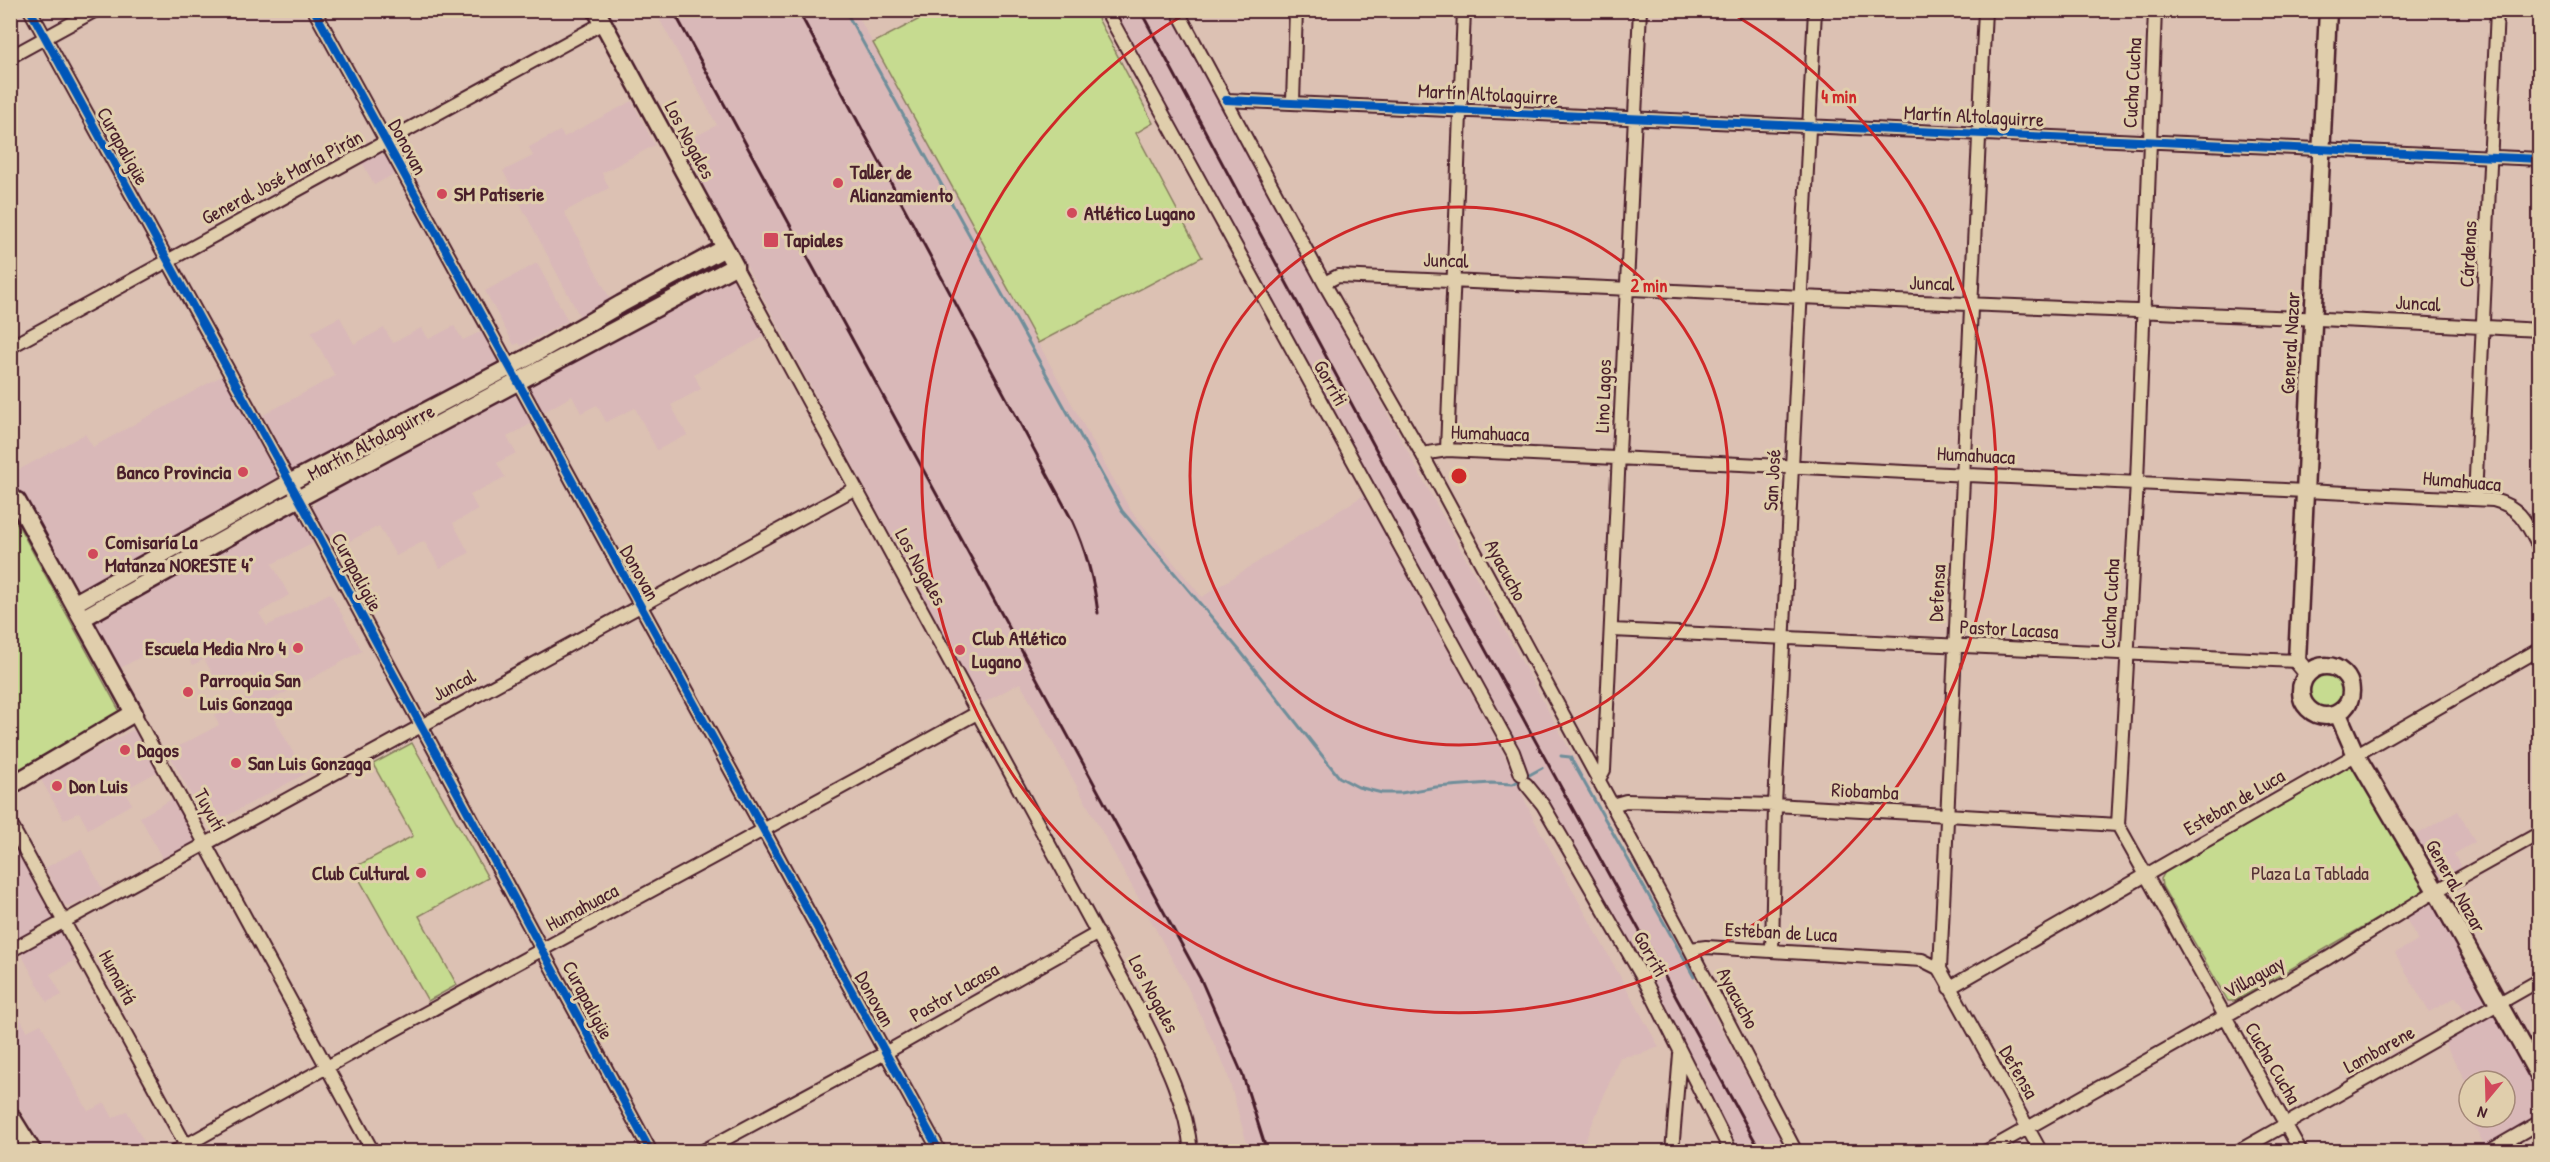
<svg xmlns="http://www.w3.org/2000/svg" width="2550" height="1162" viewBox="0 0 2550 1162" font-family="'Patrick Hand',sans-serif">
	<rect width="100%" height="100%" fill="#dcc1b3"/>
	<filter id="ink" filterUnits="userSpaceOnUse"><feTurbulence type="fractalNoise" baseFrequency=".0167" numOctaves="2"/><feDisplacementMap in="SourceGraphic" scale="12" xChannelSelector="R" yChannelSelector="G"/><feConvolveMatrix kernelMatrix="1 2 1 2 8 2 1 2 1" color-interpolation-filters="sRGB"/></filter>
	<g filter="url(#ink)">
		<path fill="#d9b8b8" d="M655 11H855L1131 511 1202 597 1364 495 1502 750 1534 820 1659 1047 1641 1054 1620 1057 1581 1151H1249L1227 1072 1188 988 1020 683 981 704 681 144 717 125Z
			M1113 11H1169L1787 1151H1735Z
			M632 101 655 145 602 173 609 188 564 212 611 300 580 317 503 171 533 156 529 147 560 131 564 137Z
			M381 154 390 159 398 172 374 185 362 162Z
			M537 263 568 321 521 346 519 343 514 345 485 291Z
			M735 275 769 334 694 374 701 389 671 405 687 435 657 450 635 408 606 422 597 405 581 413 572 396 542 413 530 390 531 383 726 276Z
			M340 317 354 344 384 328 393 343 421 328 429 339 454 326 463 340 482 331 498 361V365L293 473 263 415 335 376 311 332Z
			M225 374 282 474 281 480 86 588H76L70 585 11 474 85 434 93 447Z
			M513 393 521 396 536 421 507 437 516 453 497 463 505 477 470 495 478 510 453 523 469 553 440 568 424 541 396 556 379 526 334 549 315 514 313 507 318 497Z
			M291 511 300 513 318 541 272 564 289 595 259 613 267 626 330 593 362 651 266 703 305 774 208 826 168 752 219 725 214 715 259 690 250 673 221 688 204 659 193 665 185 652 170 659 162 645 117 670 93 626 94 622Z
			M133 730 138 735 159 771 124 790 132 804 88 829 79 812 64 820 40 778Z
			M174 798 196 839 194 843 163 860 140 817Z
			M2458 811 2475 842 2454 854 2463 871 2439 883 2411 838Z
			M10 829 56 917 11 943H10Z
			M81 849 103 890 69 907 64 904 45 868Z
			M2431 904 2437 907 2486 995 2484 1004 2467 1014 2456 997 2429 1012 2395 953 2418 940 2405 917Z
			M64 928 82 956 50 974 62 995 47 1002 19 950Z
			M11 1002 27 1031 41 1024 88 1111 105 1103 113 1118 127 1111 149 1151H45L11 1094Z
			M2491 1013 2499 1017 2539 1086V1116L2485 1146 2462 1106 2469 1102V1117H2505V1081H2469V1087L2442 1039Z
			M2539 1033V1068L2525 1041Z"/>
		<path fill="#c6db90" stroke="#887d5e" stroke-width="1.5" d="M935 11H1094L1153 123 1136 133 1202 257 1038 343 873 43Z
			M12 514 120 712 11 774 10 515Z
			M2305 692a21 21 0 1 1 42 0a21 21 0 1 1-42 0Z
			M412 743 488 878 419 916 457 985 428 1001 353 868 413 836 373 764Z
			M2350 766 2355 767 2423 882V890L2418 895 2235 1001H2228L2162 886 2161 879 2165 872Z"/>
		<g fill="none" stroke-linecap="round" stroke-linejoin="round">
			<path stroke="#6f8e9a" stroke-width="3" d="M845 10 1122 511 1240 651 1339 777 1358 787 1382 793H1401L1436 787 1491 783 1513 784 1542 768
				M1561 756 1570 757C1611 831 1654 903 1694 977"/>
			<g stroke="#4a1f2b" stroke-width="16">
				<path id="street" d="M30 10 299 499 651 1152
					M314 10 940 1152
					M1106 10 1513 752 1521 774
					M1177 10 1324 283 1422 454 1690 949 1796 1152
					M1985 10 1940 969 2041 1152
					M2155 10 2137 482 2118 825 2301 1152
					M10 57 96 10
					M1226 100 2540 159
					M1293 101 1296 10
					M735 266 1145 1021C1165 1061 1187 1106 1191 1152
					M1324 283 1338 276C1493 282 1648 290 1803 297 2048 308 2294 316 2540 330
					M10 347 603 23
					M1447 450 1464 10
					M1422 454 1447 450 2493 500C2522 507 2527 525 2540 549
					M10 489 17 501
					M2475 499 2497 10
					M1612 630 2297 661
					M134 713 373 1152
					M1598 781 1604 770 1640 10
					M1526 784 1543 805 1647 985 1731 1152
					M1612 805 1626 801 1775 805 2118 825
					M10 823 189 1151
					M1690 949 1706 947 1922 960 1940 969
					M10 951 854 489
					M1772 951 1775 805 1815 10
					M1949 988 2540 649
					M174 1152C440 1002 710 861 977 713
					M701 1152 885 1053 1098 933
					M1672 1152 1680 1054
					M1985 1152 2328 958 2436 891 2540 833
					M2237 1152 2540 980
					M2488 1152 2540 1122"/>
			</g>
			<g stroke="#4a1f2b" stroke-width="21">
				<path id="secondary" d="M10 505 17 501 134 713 10 786
					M75 603 289 483 527 358 621 304 725 248
					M83 618 262 518 735 266 596 10
					M2301 691a25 25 0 1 1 50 0a25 25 0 1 1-50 0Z
					M2307 673 2297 661 2328 10
					M2338 714 2356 755 2436 891 2540 1078
					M10 1115 33 1152"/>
			</g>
			<use href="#street" stroke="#e0ceac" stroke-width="12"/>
			<use href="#secondary" stroke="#e0ceac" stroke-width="16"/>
			<path stroke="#4a1f2b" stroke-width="3" d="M673 10 1202 982 1243 1076 1267 1152
				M798 10 1073 522C1087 552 1094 581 1098 613
				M1140 10 1400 494 1761 1152"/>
			<g stroke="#e0ceac" stroke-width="11">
				<path id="cycleway" d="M30 10 299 499 651 1152
					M314 10 940 1152
					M1226 100 2540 159"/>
			</g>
			<use href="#cycleway" stroke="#0057b8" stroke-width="8"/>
		</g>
	</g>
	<g fill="none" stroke="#cf2828" stroke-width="3">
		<circle cx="1459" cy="476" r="269"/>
		<path d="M1728 11A537 537 0 1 1 1190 11"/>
	</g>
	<g fill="#d1495b" stroke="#e0ceac" stroke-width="2">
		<circle cx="838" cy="183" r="6"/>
		<circle cx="442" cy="194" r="6"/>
		<circle cx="1072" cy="213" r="6"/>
		<rect x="763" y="232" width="16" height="16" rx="3"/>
		<circle cx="243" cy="472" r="6"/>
		<circle cx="93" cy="554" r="6"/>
		<circle cx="298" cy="648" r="6"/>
		<circle cx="960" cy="650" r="6"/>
		<circle cx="188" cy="692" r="6"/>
		<circle cx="125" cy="750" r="6"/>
		<circle cx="236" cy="763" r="6"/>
		<circle cx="57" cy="786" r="6"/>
		<circle cx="421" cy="873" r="6"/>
	</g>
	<g text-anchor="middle" stroke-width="6" stroke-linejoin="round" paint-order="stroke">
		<g font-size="20" fill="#4a1f2b" stroke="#e0ceac">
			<text transform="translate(2132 83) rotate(-87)" y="7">Cucha Cucha</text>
			<text transform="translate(1488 94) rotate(3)" y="7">Martín Altolaguirre</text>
			<text transform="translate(1974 116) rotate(3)" y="7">Martín Altolaguirre</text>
			<text transform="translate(690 140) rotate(62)" y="7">Los Nogales</text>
			<text transform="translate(123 146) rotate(61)" y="7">Curapaligüe</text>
			<text transform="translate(408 147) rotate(62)" y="7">Donovan</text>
			<text transform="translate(282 177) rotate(-28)" y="7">General José María Pirán</text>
			<text transform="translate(2468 254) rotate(-87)" y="7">Cárdenas</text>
			<text transform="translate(1446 260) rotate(2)" y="7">Juncal</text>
			<text transform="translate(1932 283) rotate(2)" y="7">Juncal</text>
			<text transform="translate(2418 303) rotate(3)" y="7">Juncal</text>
			<text transform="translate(2290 343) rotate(-87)" y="7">General Nazar</text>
			<text transform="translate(1331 383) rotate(61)" y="7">Gorriti</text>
			<text transform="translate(1603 396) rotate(-88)" y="7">Lino Lagos</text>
			<text transform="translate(1490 433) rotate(2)" y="7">Humahuaca</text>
			<text transform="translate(371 442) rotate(-28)" y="7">Martín Altolaguirre</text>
			<text transform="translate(1976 455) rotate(3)" y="7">Humahuaca</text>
			<text transform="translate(1772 480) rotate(-87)" y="7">San José</text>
			<text transform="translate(2462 481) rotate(5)" y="7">Humahuaca</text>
			<text transform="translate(921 567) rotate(61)" y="7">Los Nogales</text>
			<text transform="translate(1506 570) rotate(62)" y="7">Ayacucho</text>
			<text transform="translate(357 572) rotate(62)" y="7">Curapaligüe</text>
			<text transform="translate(640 573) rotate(61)" y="7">Donovan</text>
			<text transform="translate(1937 593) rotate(-87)" y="7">Defensa</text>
			<text transform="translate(2110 604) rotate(-87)" y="7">Cucha Cucha</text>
			<text transform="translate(2009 629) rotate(3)" y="7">Pastor Lacasa</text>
			<text transform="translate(454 685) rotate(-28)" y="7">Juncal</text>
			<text transform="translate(1865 791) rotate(3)" y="7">Riobamba</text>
			<text transform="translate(2234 802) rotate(-30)" y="7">Esteban de Luca</text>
			<text transform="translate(210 810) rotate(62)" y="7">Tuyutí</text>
			<text transform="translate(2456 886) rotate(61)" y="7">General Nazar</text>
			<text transform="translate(582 907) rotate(-28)" y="7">Humahuaca</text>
			<text transform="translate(1781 932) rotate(3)" y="7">Esteban de Luca</text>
			<text transform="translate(1651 954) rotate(61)" y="7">Gorriti</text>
			<text transform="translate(118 977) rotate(62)" y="7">Humaitá</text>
			<text transform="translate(2254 977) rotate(-29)" y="7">Villaguay</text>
			<text transform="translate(954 992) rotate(-30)" y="7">Pastor Lacasa</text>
			<text transform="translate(1154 994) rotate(62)" y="7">Los Nogales</text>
			<text transform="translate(1738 998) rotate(62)" y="7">Ayacucho</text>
			<text transform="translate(875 999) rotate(61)" y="7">Donovan</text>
			<text transform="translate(588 1000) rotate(62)" y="7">Curapaligüe</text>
			<text transform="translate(2379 1049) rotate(-29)" y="7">Lambarene</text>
			<text transform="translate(2273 1063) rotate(60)" y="7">Cucha Cucha</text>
			<text transform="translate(2019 1072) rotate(60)" y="7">Defensa</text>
		</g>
		<g font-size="20" font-weight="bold" fill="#4a1f2b" stroke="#e0ceac" text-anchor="start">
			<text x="850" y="179">Taller de<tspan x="850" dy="23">Alianzamiento</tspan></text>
			<text x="454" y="201">SM Patiserie</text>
			<text x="1084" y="220">Atlético Lugano</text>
			<text x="784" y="247">Tapiales</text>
			<text x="231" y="479" text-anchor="end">Banco Provincia</text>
			<text x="105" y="549">Comisaría La<tspan x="105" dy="23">Matanza NORESTE 4°</tspan></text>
			<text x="972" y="645">Club Atlético<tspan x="972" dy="23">Lugano</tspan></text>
			<text x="286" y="655" text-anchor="end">Escuela Media Nro 4</text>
			<text x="200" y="687">Parroquia San<tspan x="200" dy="23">Luis Gonzaga</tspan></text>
			<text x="137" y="757">Dagos</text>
			<text x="248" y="770">San Luis Gonzaga</text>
			<text x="69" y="793">Don Luis</text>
			<text x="409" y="880" text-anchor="end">Club Cultural</text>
		</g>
		<g font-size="20" fill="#563235" stroke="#e0ceac">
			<text x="2310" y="880">Plaza La Tablada</text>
		</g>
	</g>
	<circle cx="1459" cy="476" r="9" fill="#cf2828" stroke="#e0ceac" stroke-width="3"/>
	<g font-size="18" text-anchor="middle" font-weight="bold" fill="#cf2828" stroke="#e0ceac" stroke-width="6" stroke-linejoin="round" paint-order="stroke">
		<text x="1839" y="103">4 min</text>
		<text x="1649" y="292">2 min</text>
	</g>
	<rect width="2550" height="1162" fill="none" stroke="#e0ceac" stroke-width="36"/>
	<rect x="18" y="18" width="2514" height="1126" fill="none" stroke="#4a1f2b" stroke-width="2" filter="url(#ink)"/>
	<g transform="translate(2487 1099) rotate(199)"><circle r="28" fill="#e0ceac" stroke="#a48878" stroke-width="1.5"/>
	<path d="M0-4.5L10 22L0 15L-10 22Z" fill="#d1495b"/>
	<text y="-9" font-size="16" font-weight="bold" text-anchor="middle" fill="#4a1f2b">N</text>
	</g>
</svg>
